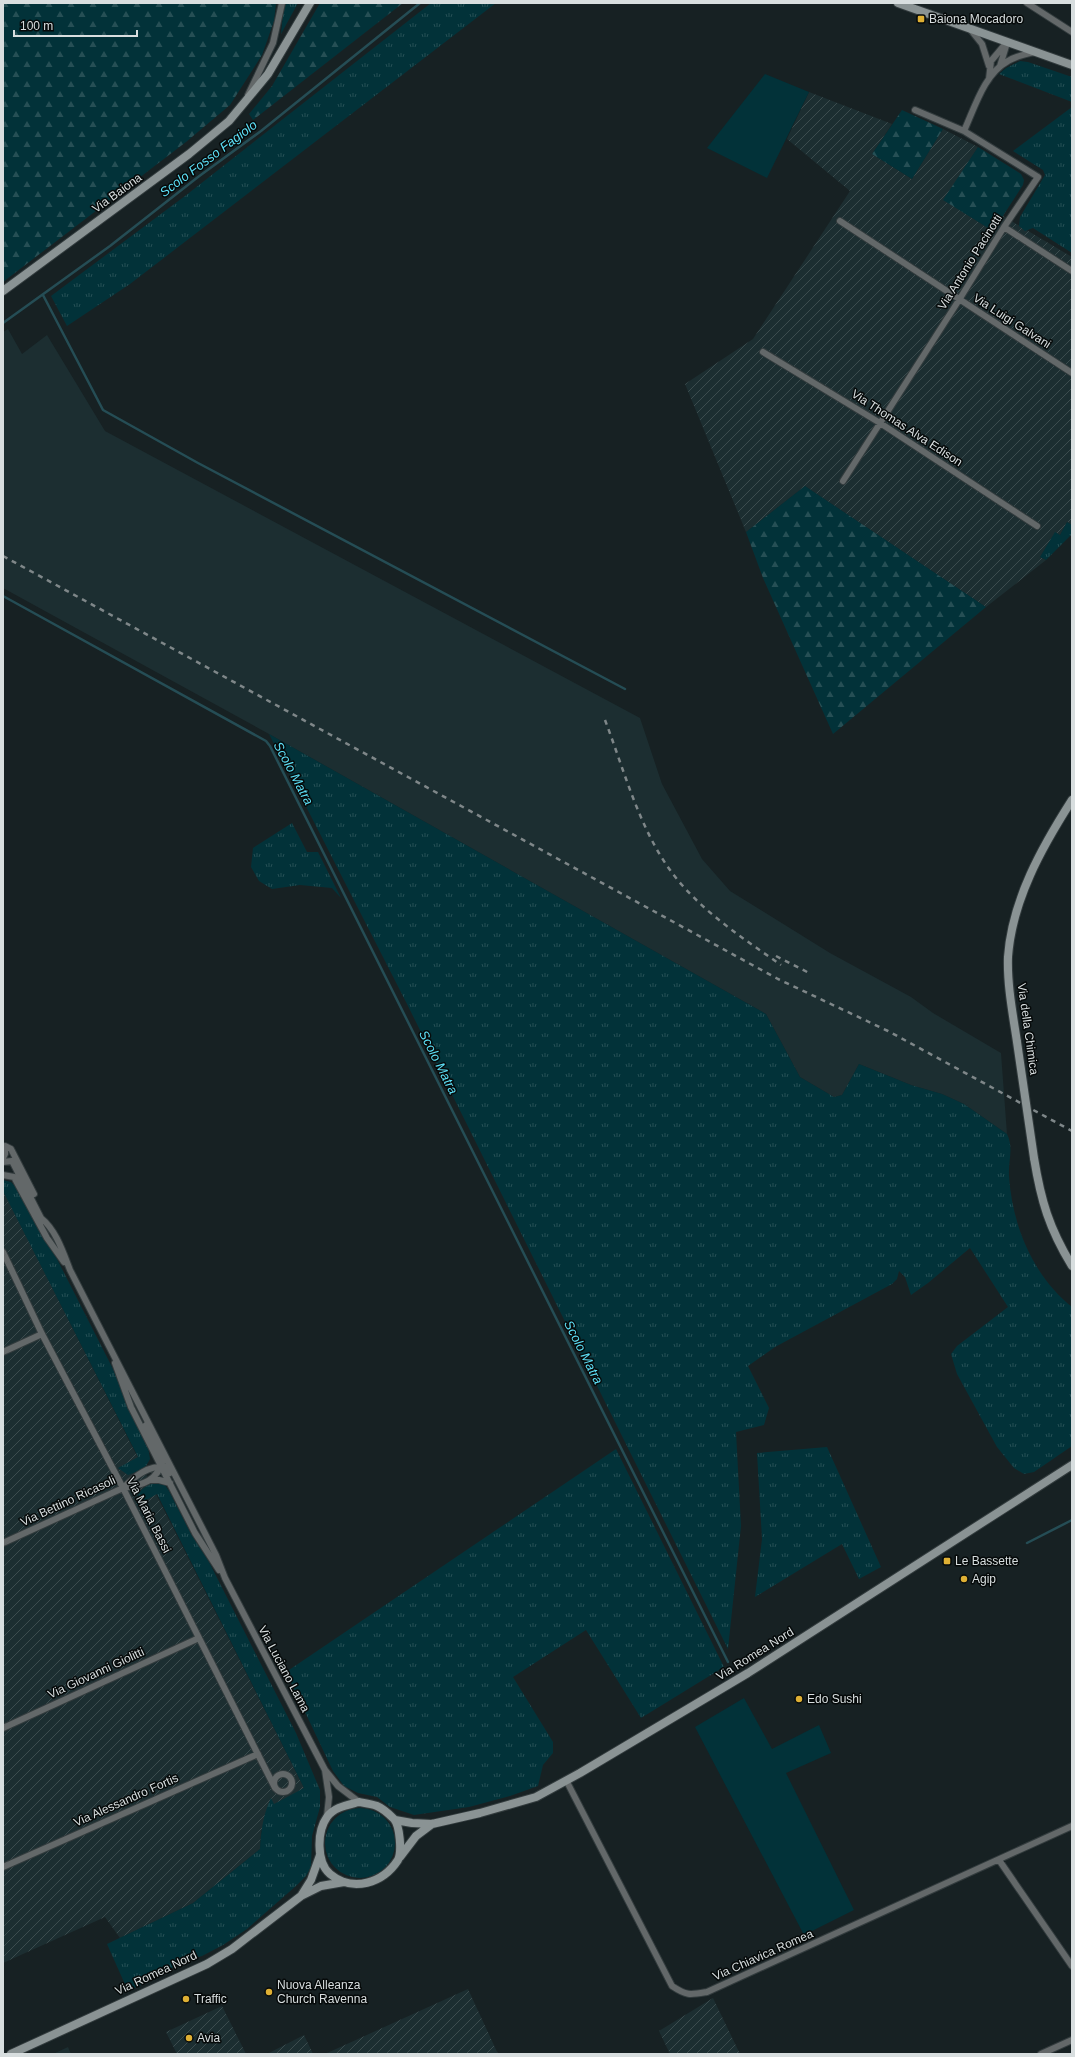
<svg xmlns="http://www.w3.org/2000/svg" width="1075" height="2057" viewBox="0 0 1075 2057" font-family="Arial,sans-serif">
	<defs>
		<pattern id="industrial-furrows" width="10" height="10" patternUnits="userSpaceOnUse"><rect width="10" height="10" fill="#1c2e31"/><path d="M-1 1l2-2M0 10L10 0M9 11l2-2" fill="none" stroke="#3c4c4e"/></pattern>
		<pattern id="grass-tufts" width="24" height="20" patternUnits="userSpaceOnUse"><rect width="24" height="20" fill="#023239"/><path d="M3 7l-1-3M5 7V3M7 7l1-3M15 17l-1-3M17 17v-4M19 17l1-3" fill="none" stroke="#264f55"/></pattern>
		<pattern id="forest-firs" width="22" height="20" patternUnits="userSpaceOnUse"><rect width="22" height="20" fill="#023239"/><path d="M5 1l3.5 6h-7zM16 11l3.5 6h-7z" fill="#264f55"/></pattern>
	</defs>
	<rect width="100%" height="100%" fill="#172123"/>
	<path fill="#1c2e31" d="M8 329 22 354 47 335 105 431 640 718 662 784 702 859 730 891 830 953 911 997 933 1013 1001 1053 1007 1134 964 1104 942 1094 911 1085 859 1064 842 1095 834 1097 800 1077 766 1014 269 734 3 588V332Z
		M68 2047 71 2054H53Z"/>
	<path fill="url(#industrial-furrows)" d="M809 92 892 124 872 154 912 179 943 129 978 147 944 200 993 231 1003 216 1072 257V525L1067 522 1060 535 1055 533 1040 557 1046 560 986 607 805 486 746 532 685 384 753 339 850 191 787 139Z
		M3 1190 304 1788 261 1831 260 1849 193 1903 120 1938 105 1917 3 1963Z
		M468 1989 498 2054H325Z
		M713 1998 740 2054H670L659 2031Z
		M222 2006 246 2054H177L166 2032Z
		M304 2035 313 2054H267Z"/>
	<path fill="url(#grass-tufts)" d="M284 3H298L281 34Z
		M431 3H496L130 284 67 326 51 296 185 196Z
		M1020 61 1028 62 1072 77V102L999 74 1006 68Z
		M1072 107V253L1033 228 1025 231 1019 226 1020 217 1045 175 1043 170 1013 151Z
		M1067 522 1072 525V534L1046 560 1040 557 1055 532 1060 535Z
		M269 734 766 1014 800 1077 834 1097 842 1095 859 1064 911 1085 942 1094 964 1104 1007 1134C1014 1148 1008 1161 1009 1176 1012 1225 1033 1276 1072 1307V1446L1034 1472 1024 1474 1014 1468 997 1447 957 1374 951 1354 957 1346 1008 1307 970 1248 928 1283 911 1295 905 1277 899 1271 897 1279 892 1284 775 1347 748 1366 769 1408 764 1425 736 1432 741 1526 728 1649 407 1004Z
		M292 823 307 852H318L341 898 332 888 300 885 272 889 259 881 251 867 253 848Z
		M3 1180 11 1182 16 1187 42 1236 57 1259 113 1369 131 1414 148 1447 150 1459 146 1466 141 1470 128 1475 118 1468 138 1457 3 1191Z
		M827 1447 881 1567 859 1579 842 1544 755 1597 762 1539 757 1453Z
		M616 1449 724 1667 641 1718 586 1630 513 1677 553 1742V1753L543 1765 538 1786 510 1796 469 1807 414 1815 390 1807 377 1797 358 1793 344 1786 333 1771 286 1672Z
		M154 1483 165 1485 169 1491 191 1534 209 1562 296 1733 320 1790V1807L312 1836 311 1867 306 1876 296 1886 247 1929 223 1945 202 1956 183 1961 156 1978 128 1991 107 1944 193 1903 260 1849C261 1831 263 1815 271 1798L274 1804 304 1788 157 1494 137 1505C136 1492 143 1487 154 1483Z
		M325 1843a35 35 0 1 1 70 0a35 35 0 1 1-70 0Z"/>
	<path fill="url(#forest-firs)" d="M3 3H276L274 21 262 55 230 105 186 142 3 282Z
		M320 3H403L253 120 249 114 272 86Z
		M902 110 943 129 912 179 872 154Z
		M978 147 1021 174 1024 180 1023 185 993 231 943 200Z
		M805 486 986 607 833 734 763 578 746 532Z"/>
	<path fill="#023239" d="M765 74 809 92 767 178 707 148Z
		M744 1698 772 1749 819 1725 831 1753 786 1773 854 1910 804 1935 695 1727Z"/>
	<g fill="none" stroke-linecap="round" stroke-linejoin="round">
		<path stroke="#254d55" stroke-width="2.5" d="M43 295 103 410 198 463 625 689
			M3 323 110 246 198 177 261 131 420 3
			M3 596 266 741 270 746 728 1662
			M1027 1543 1072 1520"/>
		<g stroke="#323b3d" stroke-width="8">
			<path id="street" d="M1027 3 1072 32
				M970 29 982 44 989 66
				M1000 66 1007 43
				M989 79 991 61 1007 42
				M248 95 273 43 282 3
				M915 110 964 131
				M840 221 1072 373
				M1004 227 1072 271
				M763 352 880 423 1037 526
				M843 481 959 300 1004 227 1038 177 964 131C975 107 984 74 1008 61 1016 56 1026 54 1035 52
				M3 1158 5 1154V1146L11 1149 34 1194
				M3 1162 12 1161 41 1218C56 1230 63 1252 70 1270L216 1555 225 1578 325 1770 338 1786 359 1802
				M3 1175 14 1177 47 1238 64 1262
				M3 1252 42 1334 123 1488 275 1788
				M3 1352 42 1334
				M115 1363 131 1407 195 1533 219 1570
				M150 1480H159L170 1483
				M123 1488C143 1485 158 1481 163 1459L146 1425
				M3 1543 123 1488C136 1475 148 1466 166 1466L170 1473
				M3 1728 199 1638
				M325 1770 329 1797 327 1816
				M274 1783a9 9 0 1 1 18 0a9 9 0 1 1-18 0Z
				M566 1780 672 1986C687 1996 690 1995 707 1992L1072 1826
				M999 1860 1072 1966
				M3 1867 258 1754
				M1041 2054 1072 2040"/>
		</g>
		<g stroke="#323b3d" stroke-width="10">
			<path id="secondary" d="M898 3 1072 65
				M3 291 189 154 229 121 268 74 310 3
				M1017 1042C1013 1015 1007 985 1008 957 1012 900 1042 847 1072 800
				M1034 1158C1041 1201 1049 1228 1072 1266
				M359 1802C365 1803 372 1804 377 1806 382 1808 390 1815 394 1819 400 1826 402 1852 398 1860 383 1883 353 1893 330 1874 316 1862 317 1831 327 1817 334 1807 348 1805 359 1802Z
				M395 1820 412 1823 432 1824 480 1813 536 1797 580 1773 748 1673 1072 1465
				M400 1857 416 1836 432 1824
				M301 1896 311 1880 320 1855
				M11 2054 207 1964 232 1949 301 1896 321 1886 344 1882"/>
		</g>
		<use href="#street" stroke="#636869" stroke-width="6"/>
		<use href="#secondary" stroke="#8a9394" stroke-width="8"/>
		<path stroke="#7f8789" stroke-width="2.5" stroke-dasharray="5 5" stroke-linecap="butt" d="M3 556 778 979 888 1031 1072 1131
			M605 720C626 775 642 840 682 885 710 917 747 941 781 965
			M776 956 811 974"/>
		<g stroke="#323b3d" stroke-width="10" stroke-linecap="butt">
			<path id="secondary-bridge" d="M1017 1042 1034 1158"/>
		</g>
		<use href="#secondary-bridge" stroke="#8a9394" stroke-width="8"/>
	</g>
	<g fill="#dfb034" stroke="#060a0a" stroke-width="1.5">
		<rect x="917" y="15" width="8" height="8" rx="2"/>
		<rect x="943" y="1557" width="8" height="8" rx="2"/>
		<circle cx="964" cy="1579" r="4"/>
		<circle cx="799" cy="1699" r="4"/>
		<circle cx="269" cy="1992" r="4"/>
		<circle cx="186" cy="1999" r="4"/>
		<circle cx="189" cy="2038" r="4"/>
	</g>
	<g text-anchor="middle" stroke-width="3" stroke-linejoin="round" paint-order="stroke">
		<g font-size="12" fill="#d8dedf" stroke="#060a0a" text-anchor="start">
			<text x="929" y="23">Baiona Mocadoro</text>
			<text x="955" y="1565">Le Bassette</text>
			<text x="972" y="1583">Agip</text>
			<text x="807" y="1703">Edo Sushi</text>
			<text x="277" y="1989">Nuova Alleanza<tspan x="277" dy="14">Church Ravenna</tspan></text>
			<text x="194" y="2003">Traffic</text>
			<text x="197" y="2042">Avia</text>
		</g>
		<g font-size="12" fill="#d8dedf" stroke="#060a0a">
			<text transform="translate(117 193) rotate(-36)" y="4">Via Baiona</text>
			<text transform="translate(970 262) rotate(-58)" y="4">Via Antonio Pacinotti</text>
			<text transform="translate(1012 321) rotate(33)" y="4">Via Luigi Galvani</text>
			<text transform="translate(907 428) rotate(33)" y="4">Via Thomas Alva Edison</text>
			<text transform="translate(1028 1029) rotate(82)" y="4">Via della Chimica</text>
			<text transform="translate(68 1501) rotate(-25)" y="4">Via Bettino Ricasoli</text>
			<text transform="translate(149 1515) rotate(63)" y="4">Via Maria Bassi</text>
			<text transform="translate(755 1654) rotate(-32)" y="4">Via Romea Nord</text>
			<text transform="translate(284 1669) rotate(62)" y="4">Via Luciano Lama</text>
			<text transform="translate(96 1673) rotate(-25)" y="4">Via Giovanni Giolitti</text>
			<text transform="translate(126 1800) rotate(-24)" y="4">Via Alessandro Fortis</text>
			<text transform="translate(763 1955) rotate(-24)" y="4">Via Chiavica Romea</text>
			<text transform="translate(156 1973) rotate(-25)" y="4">Via Romea Nord</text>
		</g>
		<g font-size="13" font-style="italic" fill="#5de0f7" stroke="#060a0a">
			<text transform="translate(208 158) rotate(-37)" y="5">Scolo Fosso Fagiolo</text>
			<text transform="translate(294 773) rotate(62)" y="5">Scolo Matra</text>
			<text transform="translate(439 1062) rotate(63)" y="5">Scolo Matra</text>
			<text transform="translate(584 1352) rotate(63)" y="5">Scolo Matra</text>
		</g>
	</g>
	<rect width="1075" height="2057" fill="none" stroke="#d8dedf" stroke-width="8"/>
	<path d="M14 30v6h123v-6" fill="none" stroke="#d8dedf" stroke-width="2"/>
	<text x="20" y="30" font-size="12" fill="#d8dedf" stroke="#060a0a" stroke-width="3" paint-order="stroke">100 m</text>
</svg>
